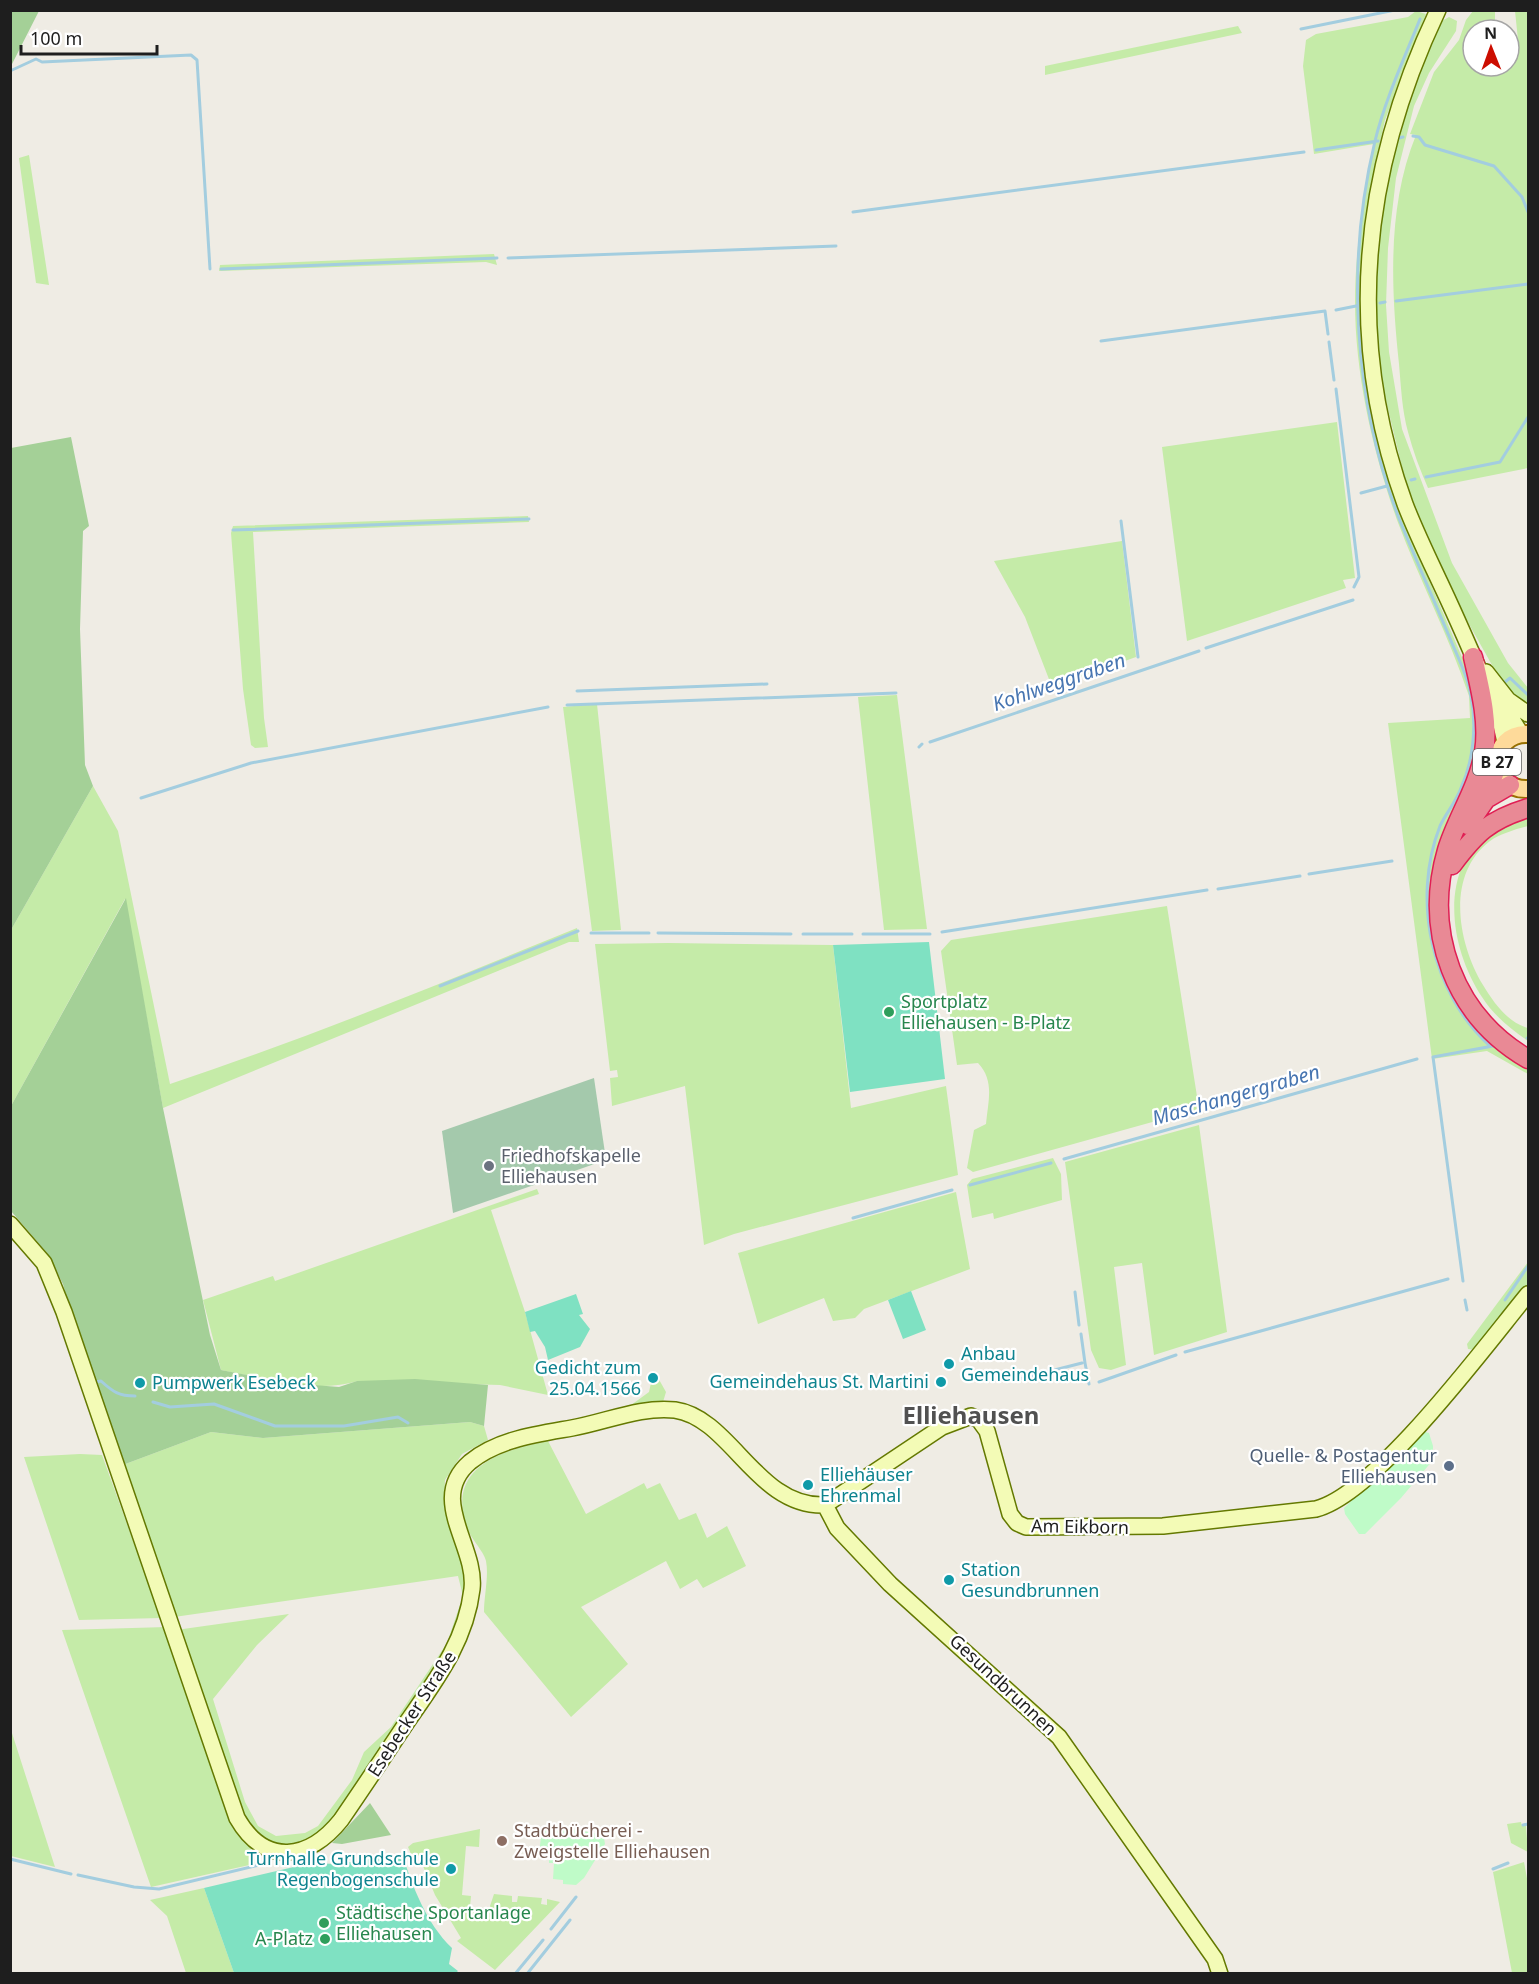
<svg xmlns="http://www.w3.org/2000/svg" width="1539" height="1984" viewBox="0 0 1539 1984" font-family="'Noto Sans',sans-serif">
	<rect width="100%" height="100%" fill="#efece4"/>
	<path fill="#c5eba8" d="M1416 11 1426 14 1385 120 1375 165 1363 243 1361 316 1372 410 1385 465 1403 519 1467 669 1477 707V752L1452 819 1438 957 1528 1067V1074L1487 1051 1432 1059 1388 723 1470 718 1469 696C1449 636 1419 579 1397 520 1373 452 1355 375 1355 302 1355 249 1364 196 1374 144L1314 154 1303 66 1306 40 1316 34 1408 17Z
		M1473 11H1495V30H1473V66H1509V39L1518 40 1515 11H1528V468L1428 488C1420 470 1413 451 1408 432 1402 410 1401 387 1399 364 1391 289 1387 206 1416 135L1410 134 1434 72 1459 40 1466 20Z
		M1449 17 1457 21 1456 31 1429 73 1414 106 1396 178 1388 248 1386 305 1389 352 1402 429 1452 563 1508 663 1528 688V708L1515 698 1497 674 1442 576 1407 488 1381 380 1376 328 1377 236 1401 113 1440 22Z
		M1238 26 1242 33 1045 75V66Z
		M29 155 49 285 36 283 19 158Z
		M494 254 497 265 486 262 219 271 220 265Z
		M1337 422 1355 578 1343 580 1346 588 1187 641 1162 447Z
		M528 516 529 522 253 532 264 718 268 747 255 748 251 745 243 689 231 533 233 526Z
		M1122 541 1136 657 1052 687 1025 617 994 561Z
		M897 695 927 929 884 930 858 697Z
		M597 704 621 930 592 931 563 707Z
		M93 786 118 831 170 1084C308 1038 442 983 577 928L579 942H569L163 1108 125 899 11 1106V930Z
		M1528 813V826C1516 829 1500 834 1490 841 1445 875 1458 944 1483 985 1494 1003 1507 1022 1528 1028V1041C1511 1029 1493 1015 1482 997 1448 945 1438 867 1494 826 1503 820 1518 817 1528 813Z
		M1167 906 1199 1109 973 1172 967 1168 974 1130 986 1124C988 1101 995 1081 978 1063L957 1065 941 951 951 940Z
		M668 943 833 945 851 1108 946 1086 958 1175 734 1234 704 1245 685 1086 612 1106 610 1078 618 1077 617 1070 610 1071 595 944Z
		M1199 1125 1227 1332 1154 1355 1142 1263 1114 1267 1126 1365 1111 1370 1099 1368 1091 1350 1065 1162Z
		M1053 1158 1061 1174 1062 1200 994 1219 993 1213 972 1218 967 1185 972 1179Z
		M537 1189 539 1194 491 1210 525 1312 548 1395 500 1385 358 1381C315 1394 264 1378 221 1370L203 1300 273 1276 275 1281Z
		M956 1192 970 1269 864 1309 855 1318 833 1321 824 1298 758 1324 738 1253Z
		M1528 1262V1286L1476 1350 1468 1349 1467 1344Z
		M657 1376 666 1392 663 1402 627 1408 649 1392 652 1378Z
		M470 1422 484 1426 488 1440 462 1454 445 1480 444 1507 468 1574 458 1633 336 1820 300 1847 271 1845 247 1826 176 1630 289 1614 257 1645 213 1699 245 1802 258 1826 276 1836 305 1833 318 1826 352 1780 364 1752 391 1727 447 1643 463 1596 458 1576 174 1617 120 1466 211 1432 263 1438Z
		M548 1441 586 1514 644 1483 647 1489 660 1483 679 1520 696 1513 707 1538 727 1526 746 1566 703 1588 697 1579 680 1589 666 1561 581 1607 628 1664 571 1717 484 1612C484 1596 489 1576 486 1561 484 1551 469 1537 466 1525 447 1466 503 1450 548 1441Z
		M80 1454 102 1455 161 1618 79 1620 24 1457Z
		M167 1627 251 1843V1855L258 1863 151 1887 62 1630Z
		M10 1730H11L55 1867 11 1856Z
		M1521 1822 1522 1826H1526L1528 1852 1511 1843 1507 1824Z
		M480 1829 479 1847 466 1846 462 1895 471 1896 470 1907 484 1908 488 1912 494 1894 512 1896V1902H517L518 1896 542 1898 541 1904 547 1905V1899L560 1902 495 1970 457 1941 461 1938 435 1895 419 1856 411 1854 408 1847 413 1843Z
		M1524 1862 1528 1884V1973H1512L1493 1872Z
		M204 1888 234 1973H186L167 1916 150 1900Z"/>
	<path fill="#a4d097" d="M11 10 39 11 11 66 10 11Z
		M71 437 89 526 83 531 80 629 85 765 93 786 11 930V448Z
		M126 898 163 1108 210 1335 221 1370 289 1383 339 1387 357 1381 415 1379 488 1385 484 1426 470 1422 263 1438 211 1432 120 1466 81 1353 63 1284 47 1253 11 1211V1106Z
		M370 1803 391 1835 342 1844 332 1843Z"/>
	<path fill="#a4c9ac" d="M594 1078 606 1160 453 1213 442 1131Z"/>
	<path fill="#bffbc8" d="M1422 1431 1429 1433 1433 1446V1460L1401 1498 1365 1534H1359L1345 1514 1344 1508Z
		M547 1825 600 1834 604 1838 605 1844 584 1878 576 1885 563 1884V1880L553 1879 554 1863H549V1854L539 1853 542 1830Z"/>
	<path fill="#7fe1c2" d="M929 942 945 1079 850 1092 833 945Z
		M911 1291 926 1330 903 1339 888 1300Z
		M576 1294 583 1314 579 1315 590 1329 580 1347 548 1360 545 1347 535 1331 530 1332 525 1312Z
		M402 1854C413 1887 426 1923 452 1948L449 1964 458 1971 456 1973H234L204 1888 311 1863 337 1864Z"/>
	<g fill="none" stroke-linecap="round" stroke-linejoin="round">
		<path stroke="#a3cddf" stroke-width="3" d="M1420 19C1404 59 1385 100 1375 141 1345 265 1354 403 1400 521 1416 560 1433 598 1449 636 1457 656 1468 676 1471 697 1477 726 1473 762 1461 788 1456 802 1446 813 1440 826 1411 900 1432 994 1490 1046
			M1301 29 1395 10
			M10 71 36 59 42 62 191 55 197 60 210 269
			M1413 136 1419 137 1425 145 1494 166 1522 197 1528 212
			M1399 138 1403 137
			M1316 150 1378 141
			M853 212 1304 152
			M508 258 836 246
			M221 269 497 258
			M1396 301 1528 284
			M1380 303 1385 302
			M1336 310 1356 306
			M1101 341 1325 311 1328 334
			M1329 342 1334 380
			M1336 389 1359 577 1354 587
			M1426 477 1500 462 1528 417
			M1411 480 1415 479
			M1361 493 1387 486
			M1121 521 1138 657
			M233 530 529 519
			M1206 648 1353 600
			M1505 682 1510 678 1528 695
			M577 691 767 684
			M567 705 896 693
			M930 742 1199 651
			M919 747 922 744
			M141 798 251 763 548 707
			M1309 874 1392 861
			M1218 889 1300 876
			M942 932 1207 890
			M591 933H649
			M658 933 791 934
			M803 934H852
			M863 934H930
			M440 986 578 931
			M1527 1038H1528
			M1064 1159 1417 1059
			M970 1185 1051 1163
			M853 1218 952 1190
			M1463 1281 1433 1057 1493 1046
			M1075 1292 1079 1325
			M1465 1300 1467 1310
			M1505 1300 1528 1266
			M1081 1334 1085 1363
			M1185 1352 1448 1279
			M1085 1363 1089 1384
			M995 1380 1019 1379 1082 1363
			M95 1382 101 1381C113 1392 119 1396 135 1396
			M1099 1382 1176 1355
			M153 1402 170 1407 214 1404 275 1426H344L398 1417 408 1423
			M1523 1825 1528 1824
			M10 1859 71 1874
			M1493 1869 1508 1863
			M78 1875 134 1887 159 1889 263 1864
			M551 1929 576 1897
			M515 1974 543 1940
			M527 1974 570 1920"/>
		<g stroke="#647901" stroke-width="18">
			<path id="secondary" d="M1438 10C1362 170 1344 336 1405 504 1418 538 1435 571 1450 604 1467 641 1483 679 1499 716L1505 742
				M1486 672 1508 700 1528 714
				M1501 701 1521 734
				M10 1224 44 1263 64 1312 237 1818C265 1867 309 1860 341 1820 363 1788 385 1755 407 1722 436 1680 466 1641 472 1589 477 1546 427 1499 470 1462 498 1439 538 1434 572 1428 606 1422 641 1406 675 1410 731 1418 757 1508 825 1505L942 1427 971 1416 979 1420 987 1431 1010 1514 1017 1523 1026 1527 1163 1526 1316 1509C1376 1494 1486 1345 1528 1294
				M825 1505 837 1528 890 1584 1059 1737 1215 1959 1220 1974"/>
		</g>
		<g stroke="#987000" stroke-width="20">
			<path id="primary" d="M1528 734C1488 732 1488 791 1528 789"/>
		</g>
		<g stroke="#e01f54" stroke-width="21">
			<path id="highway" d="M1473 657C1480 688 1489 721 1484 752 1478 788 1457 817 1447 850 1423 932 1454 1016 1528 1059
				M1477 799 1493 777 1497 766
				M1468 825 1486 799 1510 785
				M1452 865C1476 833 1489 820 1528 808"/>
		</g>
		<use href="#secondary" stroke="#f3fbb6" stroke-width="15"/>
		<use href="#primary" stroke="#feda9a" stroke-width="16"/>
		<use href="#highway" stroke="#e98995" stroke-width="18"/>
	</g>
	<g fill="#2e9e5b" stroke="#fff" stroke-width="2">
		<circle cx="889" cy="1012" r="6"/>
		<circle cx="324" cy="1923" r="6"/>
		<circle cx="325" cy="1939" r="6"/>
	</g>
	<circle fill="#6b7280" stroke="#fff" stroke-width="2" cx="489" cy="1166" r="6"/>
	<g fill="#0f9aa8" stroke="#fff" stroke-width="2">
		<circle cx="949" cy="1364" r="6"/>
		<circle cx="653" cy="1378" r="6"/>
		<circle cx="941" cy="1382" r="6"/>
		<circle cx="140" cy="1383" r="6"/>
		<circle cx="808" cy="1485" r="6"/>
		<circle cx="949" cy="1580" r="6"/>
		<circle cx="451" cy="1869" r="6"/>
	</g>
	<circle fill="#5c6f8a" stroke="#fff" stroke-width="2" cx="1449" cy="1466" r="6"/>
	<circle fill="#8d6e63" stroke="#fff" stroke-width="2" cx="502" cy="1841" r="6"/>
	<g text-anchor="middle" stroke-width="4.5" stroke-linejoin="round" paint-order="stroke">
		<rect fill="#fff" stroke="#626262" stroke-width="1.5" x="1473" y="749" width="48" height="26" rx="4.5"/>
		<g font-size="16" font-weight="bold" fill="#1e1e1e">
			<text x="1497" y="768">B 27</text>
		</g>
		<g font-size="18" fill="#27864d" stroke="#fff" text-anchor="start">
			<text x="901" y="1008">Sportplatz<tspan x="901" dy="21">Elliehausen - B-Platz</tspan></text>
			<text x="336" y="1919">Städtische Sportanlage<tspan x="336" dy="21">Elliehausen</tspan></text>
			<text x="313" y="1945" text-anchor="end">A-Platz</text>
		</g>
		<g font-size="18" fill="#5b616d" stroke="#fff" text-anchor="start">
			<text x="501" y="1162">Friedhofskapelle<tspan x="501" dy="21">Elliehausen</tspan></text>
		</g>
		<g font-size="18" fill="#0d838f" stroke="#fff" text-anchor="start">
			<text x="961" y="1360">Anbau<tspan x="961" dy="21">Gemeindehaus</tspan></text>
			<text x="641" y="1374" text-anchor="end">Gedicht zum<tspan x="641" dy="21">25.04.1566</tspan></text>
			<text x="929" y="1388" text-anchor="end">Gemeindehaus St. Martini</text>
			<text x="152" y="1389">Pumpwerk Esebeck</text>
			<text x="820" y="1481">Elliehäuser<tspan x="820" dy="21">Ehrenmal</tspan></text>
			<text x="961" y="1576">Station<tspan x="961" dy="21">Gesundbrunnen</tspan></text>
			<text x="439" y="1865" text-anchor="end">Turnhalle Grundschule<tspan x="439" dy="21">Regenbogenschule</tspan></text>
		</g>
		<g font-size="18" fill="#4e5e75" stroke="#fff" text-anchor="end">
			<text x="1437" y="1462">Quelle- &amp; Postagentur<tspan x="1437" dy="21">Elliehausen</tspan></text>
		</g>
		<g font-size="18" fill="#1e1e1e" stroke="#fff">
			<text transform="translate(1080 1527) rotate(1)" y="6">Am Eikborn</text>
			<text transform="translate(1003 1685) rotate(43)" y="6">Gesundbrunnen</text>
			<text transform="translate(412 1714) rotate(-57)" y="6">Esebecker Straße</text>
		</g>
		<g font-size="18" fill="#785e54" stroke="#fff" text-anchor="start">
			<text x="514" y="1837">Stadtbücherei -<tspan x="514" dy="21">Zweigstelle Elliehausen</tspan></text>
		</g>
		<g font-size="20" font-style="italic" fill="#4775b1" stroke="#fff">
			<text transform="translate(1059 682) rotate(-19)" y="7">Kohlweggraben</text>
			<text transform="translate(1236 1095) rotate(-16)" y="7">Maschangergraben</text>
		</g>
		<g font-size="24" font-weight="bold" fill="#515151" stroke="#fff">
			<text x="971" y="1424">Elliehausen</text>
		</g>
	</g>
	<rect width="1539" height="1984" fill="none" stroke="#1e1e1e" stroke-width="24"/>
	<g transform="translate(1491 48) rotate(359)"><circle r="28" fill="#ffffff" stroke="#a5a5a5" stroke-width="1.5"/>
	<path d="M0-4.5L10 22L0 15L-10 22Z" fill="#cc0d00"/>
	<text y="-9" font-size="16" font-weight="bold" text-anchor="middle" fill="#1e1e1e">N</text>
	</g>
	<path d="M21 45v9h136v-9" fill="none" stroke="#1e1e1e" stroke-width="3"/>
	<text x="30" y="45" font-size="18" fill="#1e1e1e" stroke="#ffffff" stroke-width="4.5" paint-order="stroke">100 m</text>
</svg>
